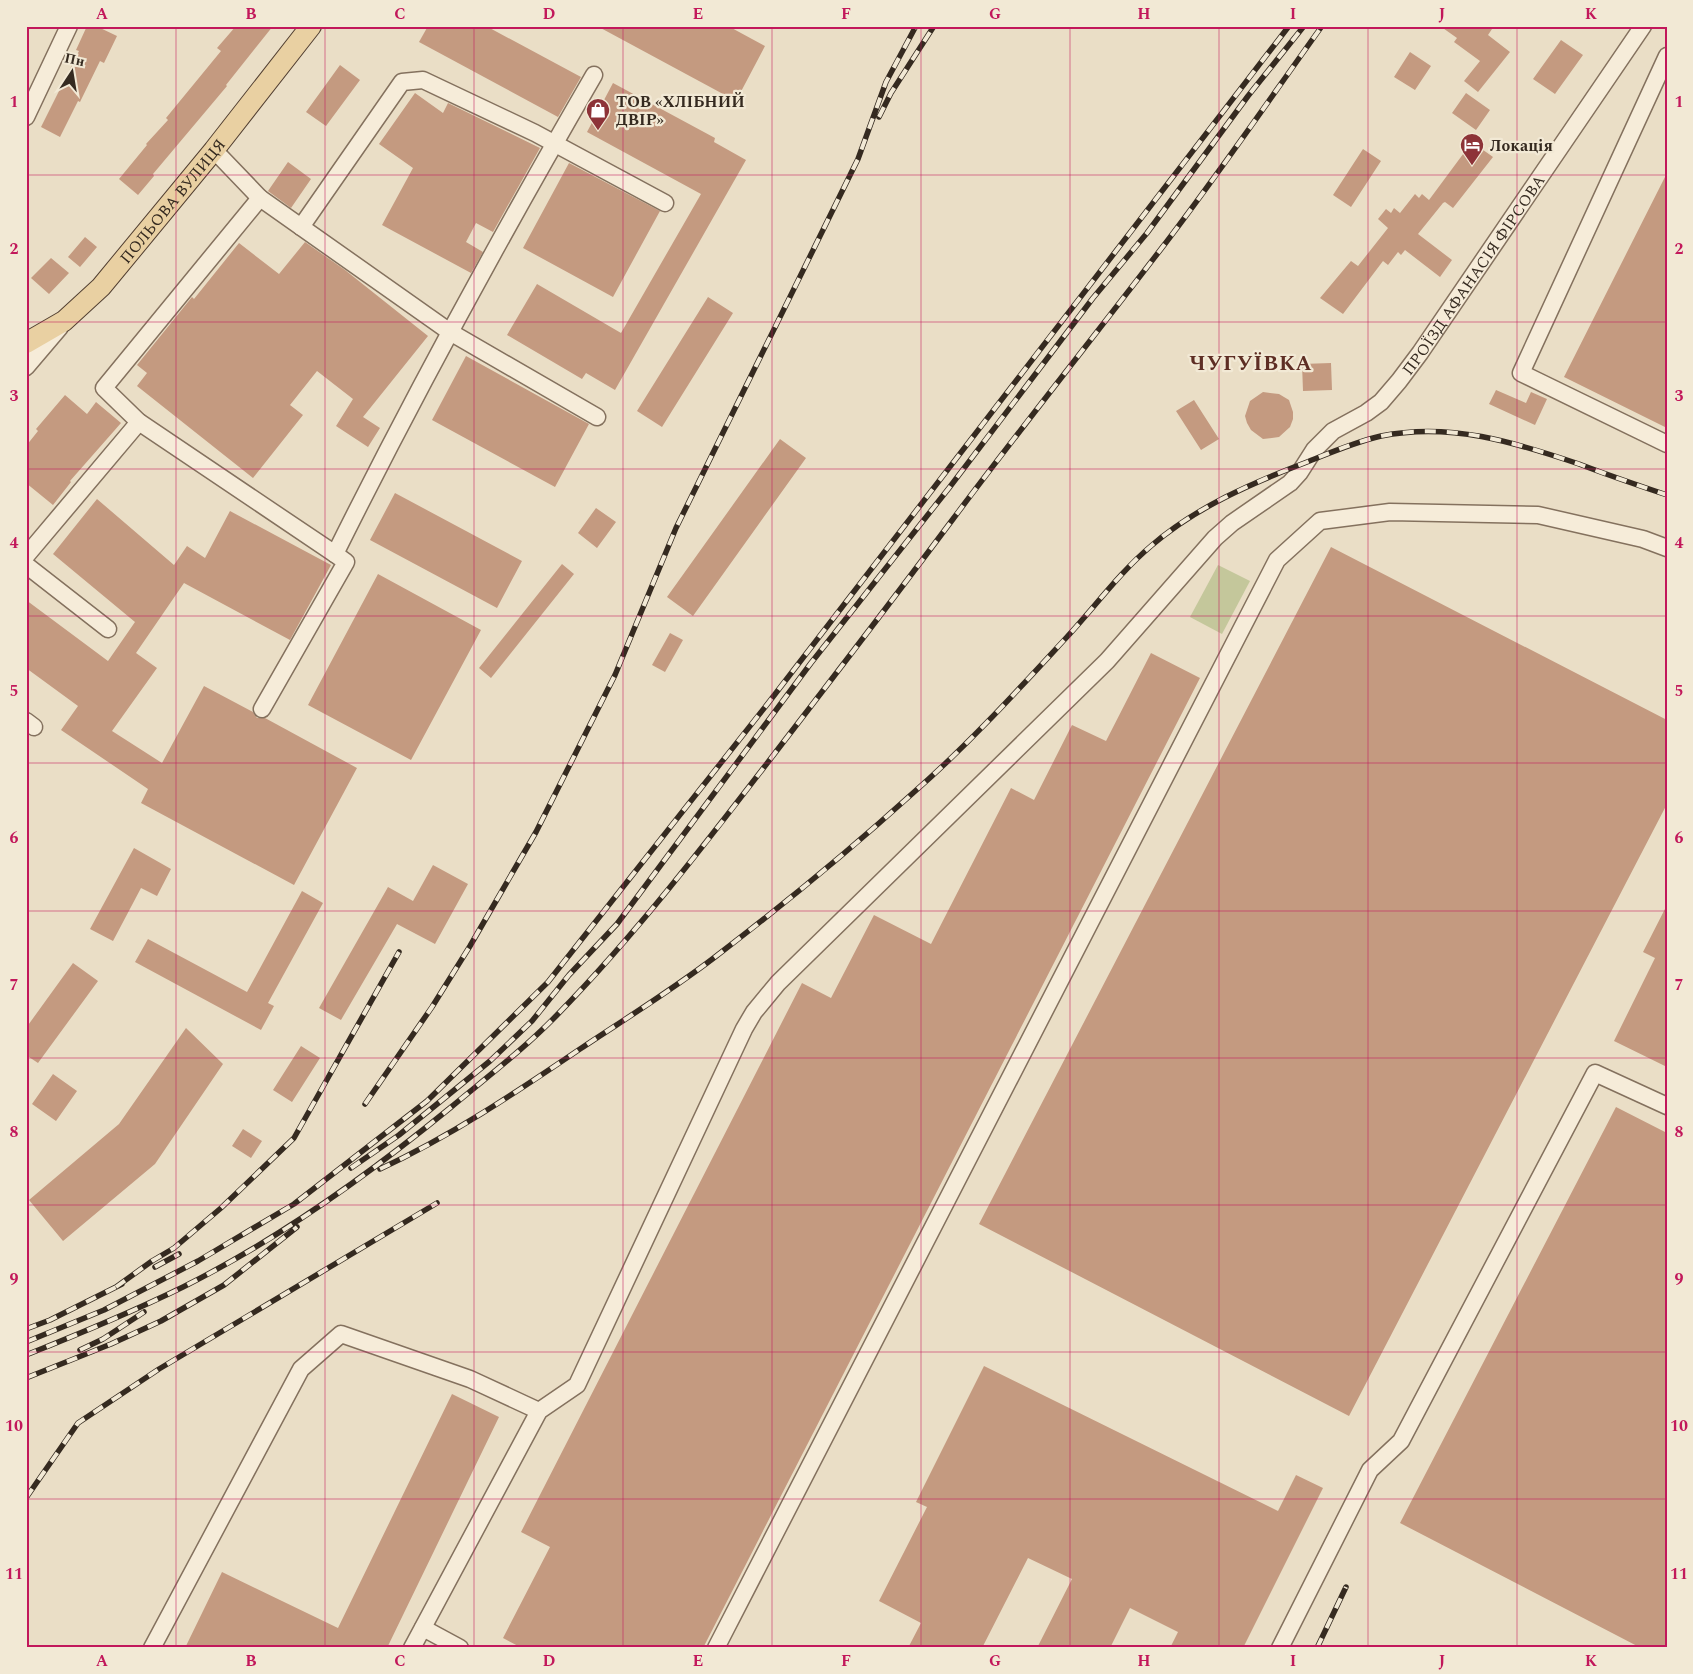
<svg xmlns="http://www.w3.org/2000/svg" width="1693" height="1674" viewBox="0 0 1693 1674" font-family="Spectral,serif">
	<rect width="100%" height="100%" fill="#eadec6"/>
	<path fill="#c4c79b" d="M1218 565 1250 581 1222 634 1190 617Z"/>
	<path fill="#c49a80" d="M87 26H96L117 36 104 63 100 61 80 102 78 101 60 137 41 127 79 51 76 50Z
		M236 26H273L226 85 227 86 153 174 154 176 138 195 119 179 147 145 146 144 168 120 166 118 221 51 217 48Z
		M428 26H486L581 77 558 117 419 42Z
		M597 26H728L765 46 736 101Z
		M1440 26H1494L1488 35 1510 52 1478 92 1464 81 1480 61 1454 42 1457 38Z
		M1561 40 1583 55 1555 94 1533 79Z
		M1410 52 1431 66 1415 90 1394 77Z
		M340 65 360 80 326 126 306 112Z
		M613 83 715 138 714 142 746 160 615 390 586 373 582 379 507 335 537 284 621 333 701 194 587 132Z
		M415 93 443 113 448 103 540 148 493 232 476 223 466 242 483 252 471 273 382 225 413 168 379 144Z
		M1466 93 1490 110 1476 130 1452 113Z
		M1472 142 1493 157 1453 208 1445 202 1443 203 1418 234 1452 260 1440 277 1405 250 1401 255 1398 252 1388 265 1383 261 1343 314 1320 298 1351 261 1358 266 1388 228 1378 219 1386 209 1391 213 1394 208 1400 213 1415 194 1419 198 1422 194 1429 200Z
		M1363 149 1381 161 1351 207 1333 195Z
		M288 162 311 179 291 208 268 191Z
		M569 163 660 211 613 297 523 248Z
		M1667 173V428L1564 377Z
		M85 237 97 247 80 267 68 257Z
		M305 242 345 270 428 336 363 417 380 428 368 447 336 426 353 399 317 371 290 405 303 415 253 478 137 386 147 373 137 365 192 297 194 299 239 243 279 274Z
		M51 258 69 273 49 294 31 278Z
		M708 297 733 313 662 427 637 411Z
		M466 356 589 424 555 487 432 420Z
		M1331 363 1332 390 1303 391 1302 364Z
		M1496 390 1526 403 1531 392 1547 399 1535 425 1489 404Z
		M1263 392 1279 394 1289 400 1293 412V419L1290 427 1279 437 1263 439 1251 430 1247 423 1245 416 1250 401Z
		M65 395 87 414 96 402 121 423 70 481 71 482 53 505 26 483V446L38 431 36 429Z
		M1194 400 1219 439 1201 450 1176 411Z
		M780 439 806 458 693 616 667 597Z
		M395 493 522 561 497 608 370 540Z
		M97 499 174 565 187 546 205 558 230 511 331 565 290 640 184 583 136 653 157 668 112 731 162 763 204 686 253 712 257 718H265L357 768 294 885 141 803 148 789 61 730 78 706 26 668V600L108 661 135 622 53 554Z
		M596 508 616 522 597 548 578 533Z
		M1331 547 1667 720V804L1349 1416 979 1224Z
		M562 564 574 574 491 678 479 668Z
		M378 574 481 630 411 760 308 705Z
		M670 633 683 640 665 672 652 665Z
		M1151 653 1200 678 703 1648H522L503 1638 550 1547 521 1532 802 983 831 998 874 915 931 944 1011 788 1034 800 1072 725 1106 741Z
		M134 848 171 869 157 896 141 888 113 941 90 929Z
		M433 865 468 884 435 944 397 924 341 1020 319 1008 388 887 413 901Z
		M302 891 323 903 268 1003 274 1006 261 1030 135 962 148 939 247 992Z
		M1667 905V1067L1614 1041 1655 958 1643 952Z
		M73 963 98 981 38 1063 26 1055V1028Z
		M186 1028 223 1064 155 1164 63 1241 29 1200 119 1124Z
		M301 1046 320 1058 292 1102 273 1090Z
		M53 1074 77 1091 56 1121 32 1104Z
		M1616 1107 1667 1133V1648H1641L1400 1523Z
		M243 1129 262 1141 251 1158 232 1146Z
		M984 1366 1278 1511 1296 1475 1323 1488 1243 1648H1170L1178 1632 1130 1608 1110 1648H1037L1072 1579 1028 1558 982 1648H908L921 1623 879 1601 927 1507 916 1502Z
		M452 1394 499 1417 387 1648H185L222 1572 338 1628Z"/>
	<g fill="none" stroke-linecap="round" stroke-linejoin="round">
		<g stroke="#84715e" stroke-width="19">
			<g id="minor">
				<path d="M1667 56 1521 373 1667 444"/>
				<path d="M26 117 69 26"/>
				<path d="M214 150 260 198 450 332 597 417"/>
				<path d="M260 198 104 388 139 422 335 554"/>
				<path d="M301 227 402 82 423 80 535 133 665 203"/>
				<path d="M26 367 60 327"/>
				<path d="M26 556 139 422"/>
				<path d="M26 565 108 629"/>
				<path d="M262 709 346 562 335 554C416 391 503 232 594 75"/>
				<path d="M26 721 34 727"/>
				<path d="M423 1628 460 1648"/>
				<path d="M152 1648 301 1369 341 1334 470 1379 539 1411"/>
				<path id="s1" d="M412 1648 539 1411 577 1385 744 1029 754 1012 778 983 1107 661 1215 538 1232 523 1290 483 1300 472 1314 450 1333 431 1366 413 1381 402 1399 381 1420 353 1643 26"/>
				<path d="M716 1648 1277 560 1320 521 1390 512 1538 515 1643 539 1667 548"/>
				<path d="M1280 1648 1370 1470 1401 1441 1595 1073 1667 1106"/>
			</g>
		</g>
		<g stroke="#523f31" stroke-width="22">
			<g id="major">
				<path id="s2" d="M26 343 64 321 101 287 214 150 311 26"/>
			</g>
		</g>
		<use href="#minor" stroke="#f6ecd9" stroke-width="16"/>
		<use href="#major" stroke="#e9d0a2" stroke-width="20"/>
		<g stroke="#352a20" stroke-width="5.5">
			<path id="rail" d="M879 117 891 93 934 26
				M365 1104 432 1007 470 946 536 832 615 675 676 528 858 159 886 82 916 26
				M351 1168 399 1135 490 1061 532 1021 569 975 617 924 811 663 949 488 1093 298 1147 233 1248 96 1304 26
				M380 1169C451 1136 515 1093 580 1049 625 1019 672 990 715 957 783 905 850 850 913 793 968 745 1017 691 1066 638 1094 608 1119 573 1151 546 1196 507 1252 483 1307 462 1332 452 1355 442 1381 436 1450 422 1514 442 1579 464 1608 475 1637 485 1667 495
				M155 1267 179 1254
				M116 1287 152 1261 174 1248 221 1208 294 1138 399 952
				M26 1329 50 1320 122 1284
				M26 1342 104 1310 198 1261 294 1204 427 1101 548 982 769 702 1289 26
				M80 1350 103 1339 144 1312
				M26 1355C79 1334 132 1312 183 1287 279 1239 367 1176 450 1108 486 1078 524 1049 557 1015 637 933 706 843 775 753 835 675 894 598 953 519 1021 428 1092 339 1161 249 1217 176 1269 100 1322 26
				M26 1378 111 1344 161 1321 224 1285 297 1227
				M26 1498 78 1423 159 1369 437 1203
				M1317 1648 1346 1587"/>
		</g>
		<use href="#rail" stroke="#f2e9d5" stroke-width="4" stroke-dasharray="11" stroke-linecap="butt"/>
	</g>
	<path fill="none" stroke="#c2185b" stroke-width="1" stroke-opacity="0.55" d="M176 26V1648M325 26V1648M474 26V1648M623 26V1648M772 26V1648M921 26V1648M1070 26V1648M1219 26V1648M1368 26V1648M1517 26V1648M26 175H1667M26 322H1667M26 469H1667M26 616H1667M26 763H1667M26 911H1667M26 1058H1667M26 1205H1667M26 1352H1667M26 1499H1667"/>
	<defs>
		<g id="shop-pin" transform="scale(1.25)"><path d="M0 17L-7.5 6A9.5 9.5 0 1 1 7.5 6Z" fill="#8d3338" stroke="#f2e9d5"/><path d="M-5-2.5h2.3a2.7 3.5 0 0 1 5.4 0H5L5.5 6h-11ZM-1.5-2.5h3a1.5 2.3 0 0 0-3 0Z" fill="#fff"/></g>
		<g id="hotel-pin" transform="scale(1.25)"><path d="M0 17L-7.5 6A9.5 9.5 0 1 1 7.5 6Z" fill="#8d3338" stroke="#f2e9d5"/><path d="M-6-4.5h1.5V1H6V5H4.5V3h-9V5H-6ZM-4 0a1.8 1.8 0 1 1 3.6 0ZM.5 0V-2.5h3Q6-2.5 6 0Z" fill="#fff"/></g>
	</defs>
	<g fill-rule="evenodd">
		<use href="#shop-pin" x="598" y="110"/>
		<use href="#hotel-pin" x="1472" y="145"/>
	</g>
	<g text-anchor="middle" stroke-width="4.5" stroke-linejoin="round" paint-order="stroke">
		<g font-size="16" font-weight="bold" fill="#352a20" stroke="#f2e9d5" text-anchor="start">
			<text x="616" y="107">ТОВ «ХЛІБНИЙ<tspan x="616" dy="18">ДВІР»</tspan></text>
			<text x="1490" y="151">Локація</text>
		</g>
		<g font-size="16" fill="#352a20" stroke="#f2e9d5">
			<text dy="6" stroke="none"><textPath href="#s2" startOffset="206">ПОЛЬОВА ВУЛИЦЯ</textPath></text>
			<text dy="6" stroke="none"><textPath href="#s1" startOffset="1764">ПРОЇЗД АФАНАСІЯ ФІРСОВА</textPath></text>
		</g>
		<g font-size="21" font-weight="bold" letter-spacing="1" fill="#5e2e24" stroke="#f2e9d5">
			<text x="1251" y="370">ЧУГУЇВКА</text>
		</g>
	</g>
	<rect width="1693" height="1674" fill="none" stroke="#f2e9d5" stroke-width="55"/>
	<g transform="translate(72 72) rotate(12)" stroke="#f2e9d5" stroke-width="4" paint-order="stroke">
	<path d="M0-4L9 19L0 12L-9 19Z" fill="#352a20"/>
	<text y="-8" font-size="14" font-weight="bold" text-anchor="middle" fill="#352a20">Пн</text>
	</g>
	<rect x="28" y="28" width="1638" height="1618" fill="none" stroke="#c2185b" stroke-width="2"/>
	<g font-size="16" text-anchor="middle" font-weight="bold" fill="#c2185b">
		<text x="102" y="19">A</text>
		<text x="251" y="19">B</text>
		<text x="400" y="19">C</text>
		<text x="549" y="19">D</text>
		<text x="698" y="19">E</text>
		<text x="846" y="19">F</text>
		<text x="995" y="19">G</text>
		<text x="1144" y="19">H</text>
		<text x="1293" y="19">I</text>
		<text x="1442" y="19">J</text>
		<text x="1591" y="19">K</text>
		<text x="14" y="107">1</text>
		<text x="1679" y="107">1</text>
		<text x="14" y="254">2</text>
		<text x="1679" y="254">2</text>
		<text x="14" y="401">3</text>
		<text x="1679" y="401">3</text>
		<text x="14" y="548">4</text>
		<text x="1679" y="548">4</text>
		<text x="14" y="696">5</text>
		<text x="1679" y="696">5</text>
		<text x="14" y="843">6</text>
		<text x="1679" y="843">6</text>
		<text x="14" y="990">7</text>
		<text x="1679" y="990">7</text>
		<text x="14" y="1137">8</text>
		<text x="1679" y="1137">8</text>
		<text x="14" y="1284">9</text>
		<text x="1679" y="1284">9</text>
		<text x="14" y="1431">10</text>
		<text x="1679" y="1431">10</text>
		<text x="14" y="1579">11</text>
		<text x="1679" y="1579">11</text>
		<text x="102" y="1666">A</text>
		<text x="251" y="1666">B</text>
		<text x="400" y="1666">C</text>
		<text x="549" y="1666">D</text>
		<text x="698" y="1666">E</text>
		<text x="846" y="1666">F</text>
		<text x="995" y="1666">G</text>
		<text x="1144" y="1666">H</text>
		<text x="1293" y="1666">I</text>
		<text x="1442" y="1666">J</text>
		<text x="1591" y="1666">K</text>
	</g>
</svg>
